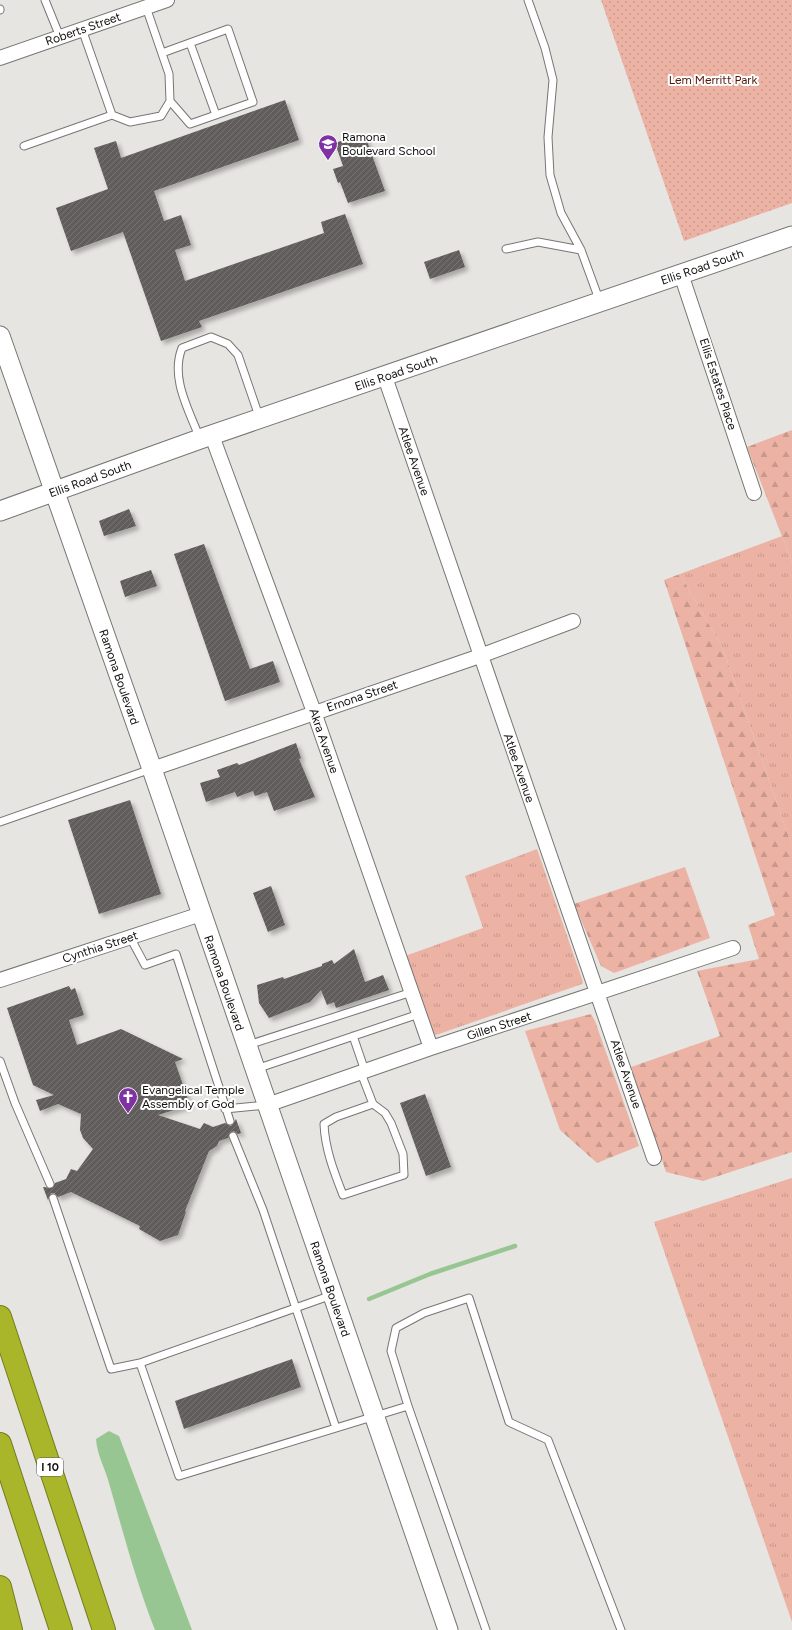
<svg xmlns="http://www.w3.org/2000/svg" width="792" height="1630" viewBox="0 0 792 1630" font-family="Figtree,sans-serif">
	<defs>
		<pattern id="grass-tufts" width="24" height="20" patternUnits="userSpaceOnUse"><rect width="24" height="20" fill="#ecb2a4"/><path d="M3 7l-1-3M5 7V3M7 7l1-3M15 17l-1-3M17 17v-4M19 17l1-3" fill="none" stroke="#c9988c"/></pattern>
		<pattern id="forest-firs" width="22" height="20" patternUnits="userSpaceOnUse"><rect width="22" height="20" fill="#ecb2a4"/><path d="M5 1l3.5 6h-7zM16 11l3.5 6h-7z" fill="#c9988c"/></pattern>
		<pattern id="park-dots" width="8" height="8" patternUnits="userSpaceOnUse"><rect width="8" height="8" fill="#ecb2a4"/><path d="M2 2h.1M6 6h.1" fill="none" stroke="#c9988c" stroke-width="1.8" stroke-linecap="round"/></pattern>
		<pattern id="building-hatch" width="6" height="6" patternUnits="userSpaceOnUse"><rect width="6" height="6" fill="#605d5b"/><path d="M-1 1l2-2M0 6l6-6M5 7l2-2" fill="none" stroke="#767472"/></pattern>
		<filter id="shadow"><feDropShadow dx="3.5" dy="3.5" stdDeviation="2" flood-color="#0004"/></filter>
	</defs>
	<rect width="100%" height="100%" fill="#e6e5e1"/>
	<path fill="url(#grass-tufts)" d="M782 536 792 562V846L723 649 680 574Z
		M537 849 583 982 582 984 436 1035 430 1031 405 956 483 928 465 876Z
		M792 1178V1622L654 1222Z"/>
	<path fill="url(#forest-firs)" d="M792 430V562L747 447Z
		M680 574 723 649 792 846V1152L703 1181 666 1172 631 1067 720 1036 697 971 759 959 748 925 775 915 664 580Z
		M685 867 710 938 614 973 601 966 574 904Z
		M591 1014 595 1021 639 1146 597 1163 560 1130 525 1031Z"/>
	<path fill="url(#park-dots)" d="M601 0H792V203L684 241Z"/>
	<path fill="#98c692" d="M109 1431 119 1436 192 1630H155C136 1582 123 1532 109 1483 105 1468 97 1455 96 1439Z"/>
	<g fill="none" stroke-linecap="round" stroke-linejoin="round">
		<path stroke="#98c692" stroke-width="4.5" d="M369 1299 430 1274 515 1246"/>
	</g>
	<path fill="url(#building-hatch)" filter="url(#shadow)" d="M285 100 299 140 154 191 164 221 181 215 191 245 175 250 185 281 324 233 321 222 345 214 363 264 199 321 202 327 161 341 123 232 71 251 56 208 108 189 94 148 116 141 121 158Z
		M364 133 385 191 348 203 340 182 338 183 333 169 343 166 335 143Z
		M459 250 465 267 430 279 424 262Z
		M129 509 136 526 104 536 99 521Z
		M204 544 250 669 273 661 280 682 225 701 174 554Z
		M151 570 157 586 125 597 120 581Z
		M296 743 301 758 299 759 315 797 274 811 267 792 255 796 253 791 237 797 235 792 206 802 200 783 220 777 217 770 237 763 239 765Z
		M130 800 161 894 99 914 68 820Z
		M271 886 285 925 268 932 253 893Z
		M354 949 365 982 383 975 389 990 336 1008 334 1002 327 1005 321 990 310 1002 269 1018 259 1003 257 985 283 977 284 979 322 966V964L332 960 334 964Z
		M69 986 71 990 75 988 84 1015 69 1020 77 1045 121 1029 183 1059 175 1062 190 1105 158 1115 200 1129 204 1123 213 1127 225 1123 231 1126 236 1119 241 1133 238 1134 234 1131 231 1132 228 1138 219 1141 217 1146 209 1151 185 1211 186 1212 178 1235 160 1241 139 1229 140 1226 71 1192 58 1197 54 1193H51L48 1200 43 1187 52 1188 55 1183 66 1179 71 1169 77 1171 93 1149 83 1138 80 1130 81 1114 58 1104 40 1111 36 1100 54 1095 33 1085 7 1008Z
		M425 1094 451 1167 426 1176 400 1103Z
		M292 1359 301 1387 184 1429 175 1401Z"/>
	<g fill="none" stroke-linecap="round" stroke-linejoin="round">
		<g stroke="#777673" stroke-width="9">
			<path id="lane" d="M45 0 60 37
				M528 0 545 48 553 80 548 137 550 175 561 213 581 250 600 302
				M0 9V10
				M82 29 112 115 130 122 161 116 170 101 169 74 146 7
				M190 43 216 115
				M162 53 228 29 253 102 190 124 170 101
				M24 146 112 115
				M506 249 538 242 581 250
				M200 439C189 410 170 378 182 348L211 337 228 344 238 355 260 419
				M0 822 151 769
				M130 937 145 965 176 954 230 1121
				M353 1036 365 1071
				M248 1045 412 992
				M0 1061 15 1103 50 1184
				M256 1069 419 1014
				M361 1073 373 1104 385 1113 391 1123 403 1154 404 1175 343 1195C334 1172 325 1149 324 1124L336 1117 373 1104
				M225 1109 267 1105
				M233 1136 263 1210 336 1428
				M53 1198 111 1369 140 1363 179 1476 408 1406 391 1351 396 1328 424 1313 469 1298 509 1422 548 1440 621 1630
				M140 1363 332 1295
				M408 1406 486 1630"/>
		</g>
		<g stroke="#777673" stroke-width="16">
			<path id="street" d="M0 58 167 0
				M681 274 754 493
				M385 377 654 1158
				M212 436 314 712 431 1048
				M152 769 480 656 573 621
				M0 980 201 914
				M267 1105 431 1048 733 948"/>
		</g>
		<g stroke="#777673" stroke-width="21">
			<path id="secondary" d="M0 336 152 769 448 1630
				M0 511 200 439 792 236"/>
		</g>
		<g stroke="#737c20" stroke-width="24">
			<path id="highway" d="M0 1317 104 1630
				M0 1444 61 1630
				M0 1587 11 1630"/>
		</g>
		<use href="#lane" stroke="#fff" stroke-width="7"/>
		<use href="#street" stroke="#fff" stroke-width="14"/>
		<use href="#secondary" stroke="#fff" stroke-width="19"/>
		<use href="#highway" stroke="#a9b62a" stroke-width="22"/>
	</g>
	<defs>
		<g id="school-pin" transform="scale(1)"><path d="M0 17L-7.5 6A9.5 9.5 0 1 1 7.5 6Z" fill="#8032a3" stroke="#fff"/><path d="M0-5L7-2L0 1L-7-2ZM-4 1L0 2.5L4 1V4Q0 6-4 4Z" fill="#fff"/></g>
		<g id="church-pin" transform="scale(1)"><path d="M0 17L-7.5 6A9.5 9.5 0 1 1 7.5 6Z" fill="#8032a3" stroke="#fff"/><path d="M-1.2-6h2.4v3.5h3.3v2.4h-3.3V6h-2.4V-.1h-3.3v-2.4h3.3Z" fill="#fff"/></g>
	</defs>
	<g fill-rule="evenodd">
		<use href="#school-pin" x="328" y="144"/>
		<use href="#church-pin" x="128" y="1097"/>
	</g>
	<g text-anchor="middle" stroke-width="4" stroke-linejoin="round" paint-order="stroke">
		<rect fill="#fff" stroke="#585756" stroke-width="1" x="37" y="1458" width="26" height="18" rx="3"/>
		<g font-size="11" font-weight="bold" fill="#100f0e">
			<text x="50" y="1471">I 10</text>
		</g>
		<g font-size="12" fill="#100f0e" stroke="#fff">
			<text transform="translate(83 29) rotate(-19)" y="4">Roberts Street</text>
			<text transform="translate(702 267) rotate(-19)" y="4">Ellis Road South</text>
			<text transform="translate(396 373) rotate(-19)" y="4">Ellis Road South</text>
			<text transform="translate(718 384) rotate(72)" y="4">Ellis Estates Place</text>
			<text transform="translate(414 461) rotate(71)" y="4">Atlee Avenue</text>
			<text transform="translate(90 479) rotate(-20)" y="4">Ellis Road South</text>
			<text transform="translate(119 677) rotate(71)" y="4">Ramona Boulevard</text>
			<text transform="translate(362 696) rotate(-19)" y="4">Ernona Street</text>
			<text transform="translate(324 741) rotate(71)" y="4">Akra Avenue</text>
			<text transform="translate(519 768) rotate(71)" y="4">Atlee Avenue</text>
			<text transform="translate(100 947) rotate(-18)" y="4">Cynthia Street</text>
			<text transform="translate(224 983) rotate(71)" y="4">Ramona Boulevard</text>
			<text transform="translate(499 1026) rotate(-18)" y="4">Gillen Street</text>
			<text transform="translate(626 1074) rotate(71)" y="4">Atlee Avenue</text>
			<text transform="translate(330 1289) rotate(71)" y="4">Ramona Boulevard</text>
		</g>
		<g font-size="12" fill="#541608" stroke="#fff">
			<text x="713" y="84">Lem Merritt Park</text>
		</g>
		<g font-size="12" fill="#100f0e" stroke="#fff" text-anchor="start">
			<text x="342" y="141">Ramona<tspan x="342" dy="14">Boulevard School</tspan></text>
			<text x="142" y="1094">Evangelical Temple<tspan x="142" dy="14">Assembly of God</tspan></text>
		</g>
	</g>
</svg>
